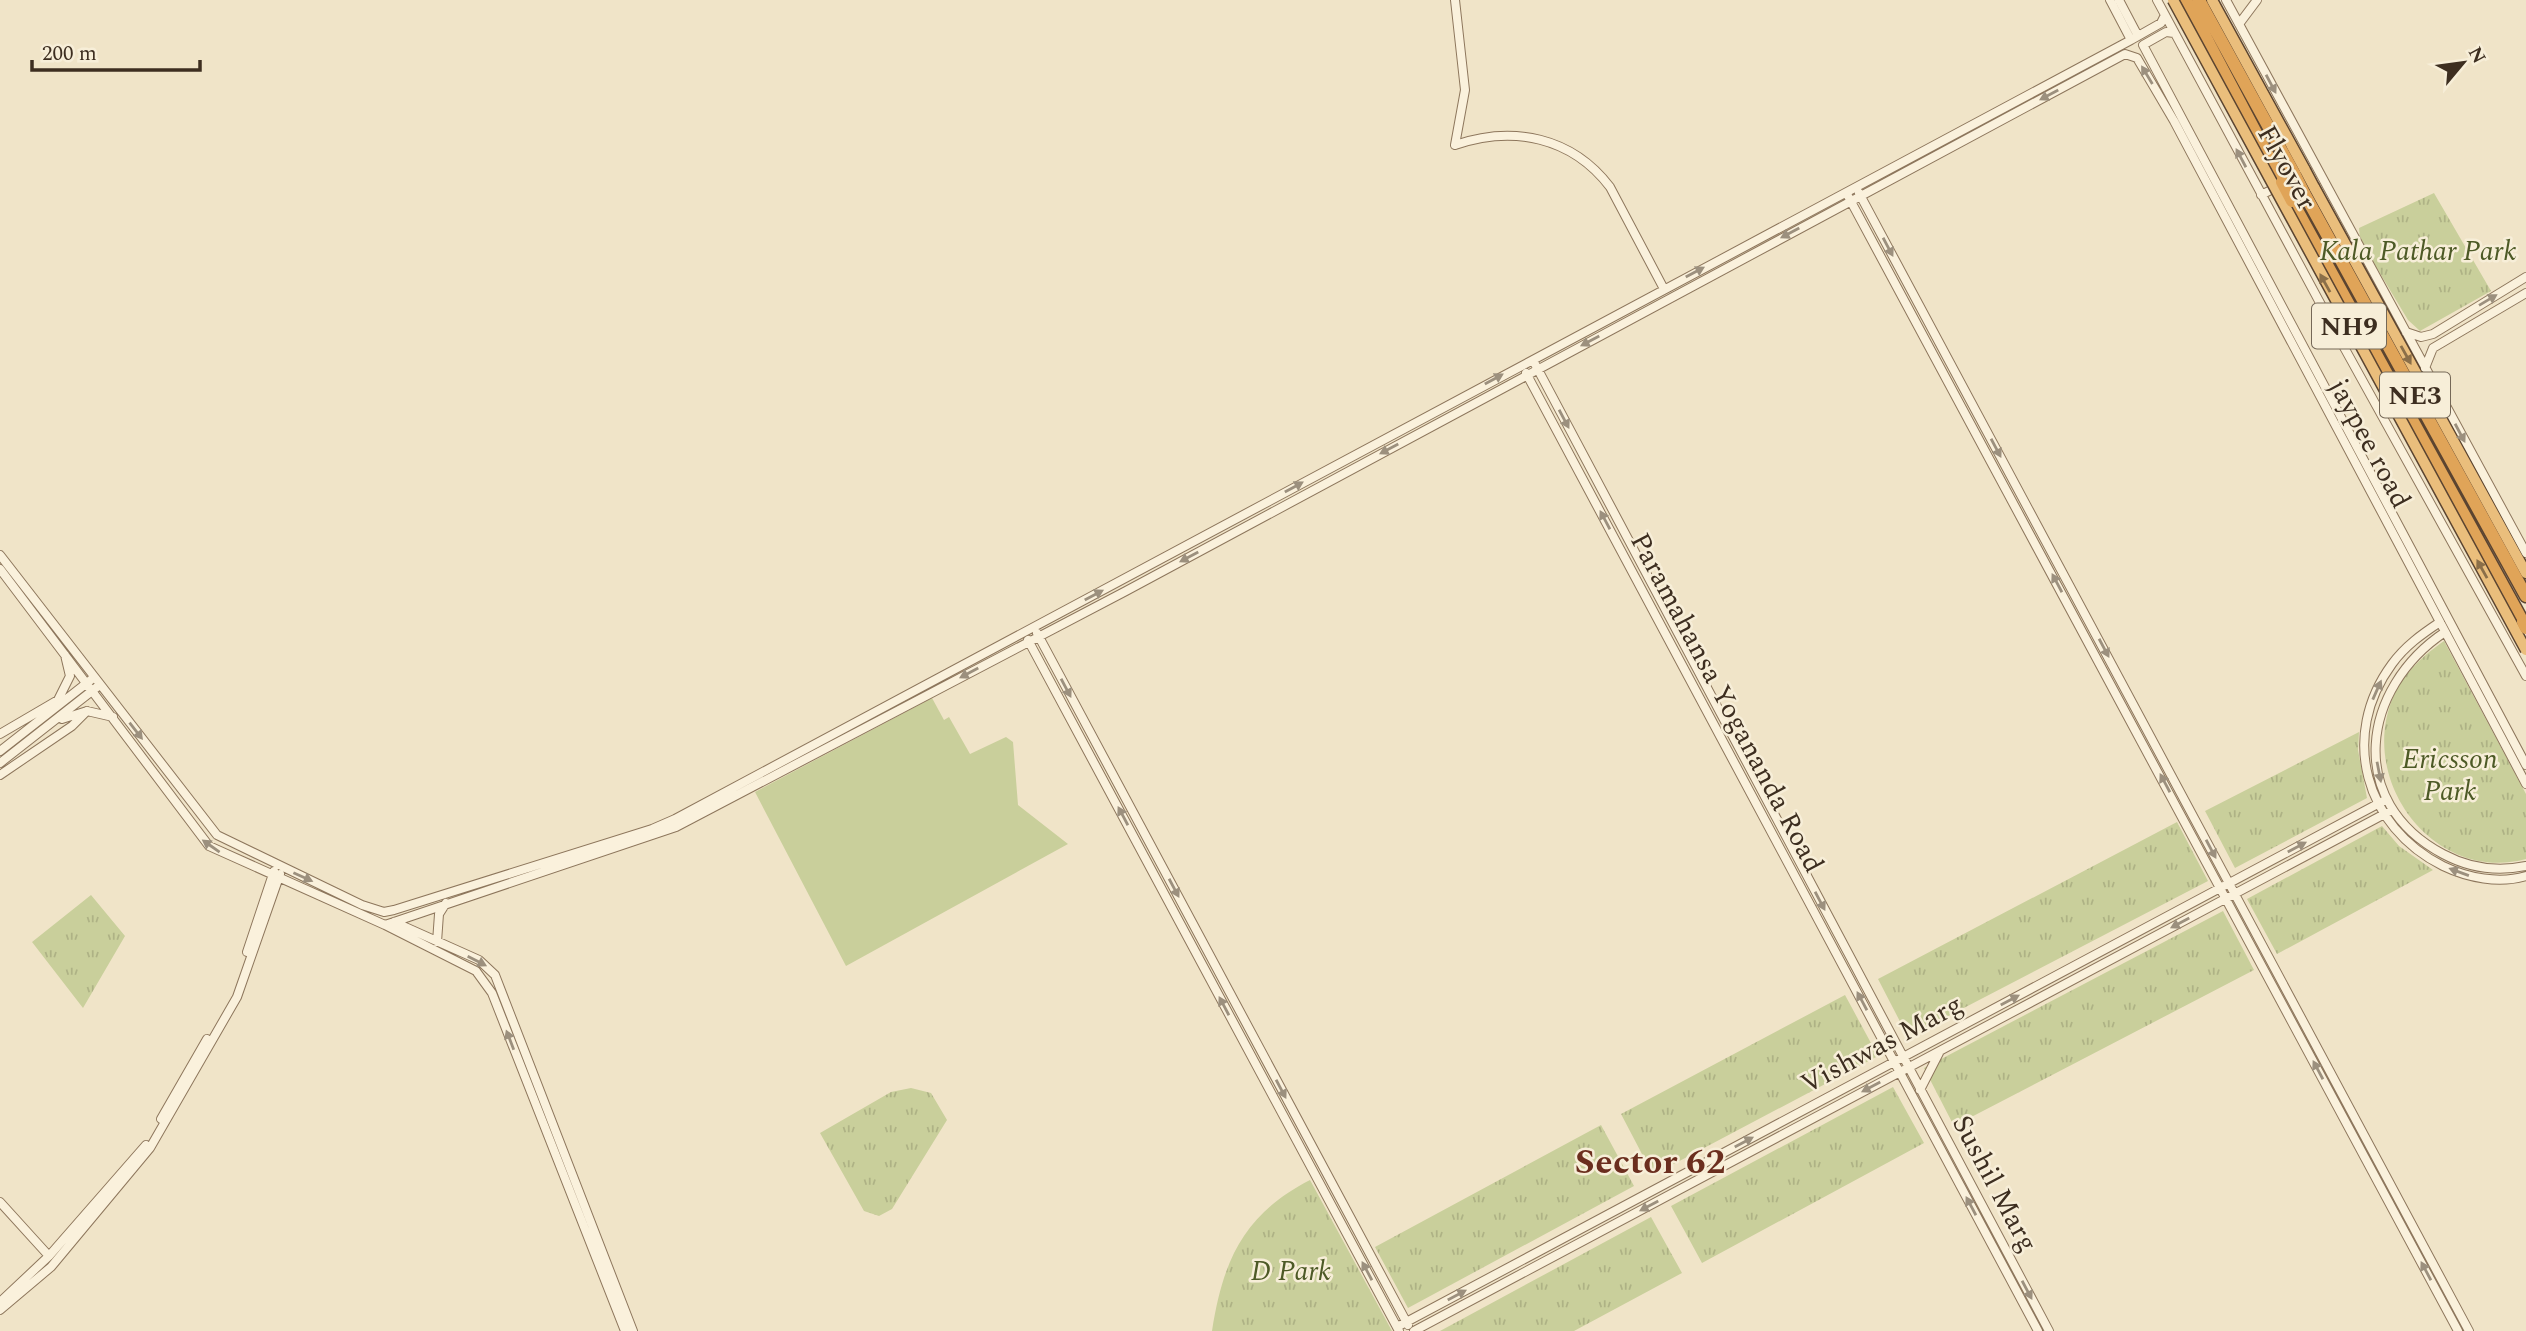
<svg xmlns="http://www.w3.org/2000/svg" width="2526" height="1331" viewBox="0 0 2526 1331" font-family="Spectral,serif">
	<defs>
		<pattern id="park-tufts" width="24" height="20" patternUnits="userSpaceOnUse" patternTransform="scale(1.75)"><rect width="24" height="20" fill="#c9cf9b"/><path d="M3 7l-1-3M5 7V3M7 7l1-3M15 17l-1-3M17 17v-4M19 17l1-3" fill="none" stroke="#aeb285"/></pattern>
	</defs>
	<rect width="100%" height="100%" fill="#f0e4c8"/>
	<path fill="#c9cf9b" d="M932 698 944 720 949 717 970 754 1006 737 1013 742 1018 805 1068 844 846 966 755 792Z"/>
	<path fill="url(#park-tufts)" d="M2434 193 2491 291 2420 331 2408 320 2360 240 2359 228Z
		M2444 641 2526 794V859C2434 884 2356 780 2394 695 2404 673 2425 654 2444 641Z
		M2359 732 2358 750 2367 798 2235 868 2205 811Z
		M2177 822 2208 881 1908 1037 1878 979Z
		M2382 826 2399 846 2433 870 2277 954 2247 899Z
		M91 895 125 936 83 1008 32 942Z
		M2223 911 2254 970 1954 1126 1924 1068Z
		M1845 995 1878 1056 1653 1175 1621 1114Z
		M1893 1087 1924 1143 1702 1263 1671 1206Z
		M911 1088 931 1093 947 1120 892 1209 879 1216 864 1211 820 1133 891 1092Z
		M1601 1125 1634 1186 1408 1308 1375 1247Z
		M1310 1180 1392 1331H1212C1223 1260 1244 1214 1310 1180Z
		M1651 1217 1682 1273 1574 1331H1440Z"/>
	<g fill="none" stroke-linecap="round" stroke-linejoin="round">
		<g stroke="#8d765c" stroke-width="10">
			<path id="tertiary" d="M2110 0 2131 40
				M2119 0 2138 36
				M2157 0 2340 340 2526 676
				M2226 0 2526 553
				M2239 24 2257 0
				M2174 33 2166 32 2143 45 2526 765
				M1455 145C1513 125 1572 137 1610 187L1664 289
				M1455 145 1465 90 1455 0
				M1859 193 2469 1331
				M2261 195 2299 176
				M1848 196 2458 1331
				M2406 332 2421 337 2433 334 2526 277
				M1535 364 2049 1331
				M2425 368 2433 348 2526 293
				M1526 373 2038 1331
				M0 555 217 835 362 905 384 912 394 910 652 829 675 819 2131 40 2161 23 2165 15
				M0 569 209 846 385 925 476 971 492 993 625 1331
				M2440 622C2422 634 2405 646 2392 664 2339 736 2365 827 2443 866 2468 878 2499 884 2526 876
				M2445 632C2361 688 2345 802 2443 854 2469 868 2497 872 2526 866
				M1037 633 1408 1325
				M1028 640 1399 1331
				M56 704 70 676 65 655
				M62 719 87 711 113 717
				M0 734 58 700
				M0 751 92 679
				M0 763 97 687
				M0 775 72 726 87 711
				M394 922 479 960 495 975 633 1331
				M385 925 676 827 1126 591 2125 54 2137 58 2174 121 2526 784
				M437 942 439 914 446 903
				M247 952 274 871
				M1920 1090 1939 1053
				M161 1119 207 1039
				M0 1202 49 1256
				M0 1302 49 1256 146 1145
				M0 1310 51 1267 150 1148 237 997 280 874
				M1397 1327 2387 799
				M1414 1331 2392 810"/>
		</g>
		<g stroke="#5b4430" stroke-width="13">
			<path id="trunk" d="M2212 0 2305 170
				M2314 187 2526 573"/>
		</g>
		<g stroke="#5b4430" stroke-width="15">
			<path id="motorway" d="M2186 0 2282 182
				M2199 0 2295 175
				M2304 193 2526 596
				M2292 201 2523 622"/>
		</g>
		<use href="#tertiary" stroke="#faf1dc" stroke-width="8"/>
		<use href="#trunk" stroke="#eabe7c" stroke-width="10"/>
		<use href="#motorway" stroke="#e0a458" stroke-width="12"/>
		<g stroke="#5b4430" stroke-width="13" stroke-linecap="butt">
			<path id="trunk-bridge" d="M2173 0 2526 650
				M2305 170 2314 187"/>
		</g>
		<g stroke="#5b4430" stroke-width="15" stroke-linecap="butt">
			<path id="motorway-bridge" d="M2295 175 2304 193
				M2282 182 2292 201
				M2523 622 2526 628"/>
		</g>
		<use href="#trunk-bridge" stroke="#eabe7c" stroke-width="10"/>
		<use href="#motorway-bridge" stroke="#e0a458" stroke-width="12"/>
	</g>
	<defs><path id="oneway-solid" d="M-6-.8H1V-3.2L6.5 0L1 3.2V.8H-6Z" transform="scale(1.75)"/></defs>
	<g fill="#9c907e">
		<use href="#oneway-solid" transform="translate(2147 75) rotate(-121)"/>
		<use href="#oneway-solid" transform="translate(2271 84) rotate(62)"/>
		<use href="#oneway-solid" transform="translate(2049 95) rotate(152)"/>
		<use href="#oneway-solid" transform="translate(2241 158) rotate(-118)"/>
		<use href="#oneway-solid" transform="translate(1790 233) rotate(152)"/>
		<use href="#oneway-solid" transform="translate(1888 247) rotate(62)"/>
		<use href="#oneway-solid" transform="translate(1695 272) rotate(-28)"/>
		<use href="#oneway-solid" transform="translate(2488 300) rotate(-31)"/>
		<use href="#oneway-solid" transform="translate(1590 341) rotate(152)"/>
		<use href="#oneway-solid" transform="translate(1494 379) rotate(-29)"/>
		<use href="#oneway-solid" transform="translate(1564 419) rotate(62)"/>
		<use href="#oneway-solid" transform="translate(2460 433) rotate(62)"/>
		<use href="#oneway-solid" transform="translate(1996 448) rotate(62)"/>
		<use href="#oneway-solid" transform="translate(1389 449) rotate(152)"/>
		<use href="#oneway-solid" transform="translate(1294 487) rotate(-29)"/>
		<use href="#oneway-solid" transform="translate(1605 520) rotate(-118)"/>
		<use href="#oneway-solid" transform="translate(1189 557) rotate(152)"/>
		<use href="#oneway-solid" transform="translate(2057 583) rotate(-118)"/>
		<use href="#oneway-solid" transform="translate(1094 595) rotate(-28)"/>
		<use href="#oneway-solid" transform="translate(2104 648) rotate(62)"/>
		<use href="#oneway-solid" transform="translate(969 673) rotate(152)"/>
		<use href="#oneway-solid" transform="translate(1066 688) rotate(62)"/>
		<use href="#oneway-solid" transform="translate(2377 690) rotate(-66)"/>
		<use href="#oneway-solid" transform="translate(136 731) rotate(52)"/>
		<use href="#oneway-solid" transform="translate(2379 772) rotate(79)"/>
		<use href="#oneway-solid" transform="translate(2165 783) rotate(-118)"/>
		<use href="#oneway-solid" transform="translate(1123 816) rotate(-118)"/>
		<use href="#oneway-solid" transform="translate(211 846) rotate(-145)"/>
		<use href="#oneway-solid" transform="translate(2297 847) rotate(-28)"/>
		<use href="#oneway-solid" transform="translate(2211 849) rotate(62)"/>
		<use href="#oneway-solid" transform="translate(2459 872) rotate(-160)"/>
		<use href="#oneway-solid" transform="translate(303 877) rotate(24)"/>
		<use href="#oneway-solid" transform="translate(1174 888) rotate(62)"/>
		<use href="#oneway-solid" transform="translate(1820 901) rotate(62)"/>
		<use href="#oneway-solid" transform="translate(2180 923) rotate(152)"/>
		<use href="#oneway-solid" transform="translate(477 961) rotate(27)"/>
		<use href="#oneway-solid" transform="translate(2010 1000) rotate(-28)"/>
		<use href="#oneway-solid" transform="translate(1862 1001) rotate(-118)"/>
		<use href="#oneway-solid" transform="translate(1224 1006) rotate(-118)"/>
		<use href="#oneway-solid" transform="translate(510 1040) rotate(-111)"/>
		<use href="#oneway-solid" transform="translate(2318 1070) rotate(-118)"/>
		<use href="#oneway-solid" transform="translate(1871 1087) rotate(152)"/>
		<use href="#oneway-solid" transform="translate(1281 1089) rotate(62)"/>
		<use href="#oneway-solid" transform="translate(1744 1142) rotate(-28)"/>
		<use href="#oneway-solid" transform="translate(1649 1206) rotate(152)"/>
		<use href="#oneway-solid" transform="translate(1971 1206) rotate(-118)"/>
		<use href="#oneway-solid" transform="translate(1367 1271) rotate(-118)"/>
		<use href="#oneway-solid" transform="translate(2426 1271) rotate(-118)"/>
		<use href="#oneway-solid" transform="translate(2027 1290) rotate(62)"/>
		<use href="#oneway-solid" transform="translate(1457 1295) rotate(-28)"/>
	</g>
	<g fill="#8b6f49">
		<use href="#oneway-solid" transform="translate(2325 283) rotate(-119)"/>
		<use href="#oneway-solid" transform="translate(2406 355) rotate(61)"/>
		<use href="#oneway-solid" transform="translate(2482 569) rotate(-119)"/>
	</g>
	<g text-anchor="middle" stroke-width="5" stroke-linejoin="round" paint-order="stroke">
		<g fill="#f7eed8" stroke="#756857" stroke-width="2">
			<rect x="2312" y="303.5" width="74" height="45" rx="5"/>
			<rect x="2380" y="372.5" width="70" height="45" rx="5"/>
		</g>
		<g font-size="26" font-weight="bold" fill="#3d2e20">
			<text x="2349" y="335">NH9</text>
			<text x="2415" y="404">NE3</text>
		</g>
		<g font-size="28" fill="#3d2e20" stroke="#f7eed8">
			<text transform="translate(2288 167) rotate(61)" y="10">Flyover</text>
			<text transform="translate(2371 443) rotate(62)" y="10">jaypee road</text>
			<text transform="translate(1728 702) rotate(62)" y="10">Paramahansa Yogananda Road</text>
			<text transform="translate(1881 1043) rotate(-28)" y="10">Vishwas Marg</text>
			<text transform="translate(1996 1183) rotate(62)" y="10">Sushil Marg</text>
		</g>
		<g font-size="28" font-style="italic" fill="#4d5a26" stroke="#f7eed8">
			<text x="2418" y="260">Kala Pathar Park</text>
			<text x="2450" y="768">Ericsson<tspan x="2450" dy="32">Park</tspan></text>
			<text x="1291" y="1280">D Park</text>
		</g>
		<g font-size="35" font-weight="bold" fill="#6b2e1e" stroke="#f7eed8">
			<text x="1650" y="1173">Sector 62</text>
		</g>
	</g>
	<g transform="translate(2463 63) rotate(61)" stroke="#f7eed8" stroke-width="5" paint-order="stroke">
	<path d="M0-5L12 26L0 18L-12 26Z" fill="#3d2e20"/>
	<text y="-10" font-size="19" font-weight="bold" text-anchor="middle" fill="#3d2e20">N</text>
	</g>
	<path d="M32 60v10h168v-10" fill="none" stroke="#3d2e20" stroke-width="3.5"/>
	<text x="42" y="60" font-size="21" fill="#3d2e20" stroke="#f7eed8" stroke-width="5" paint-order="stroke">200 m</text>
</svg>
